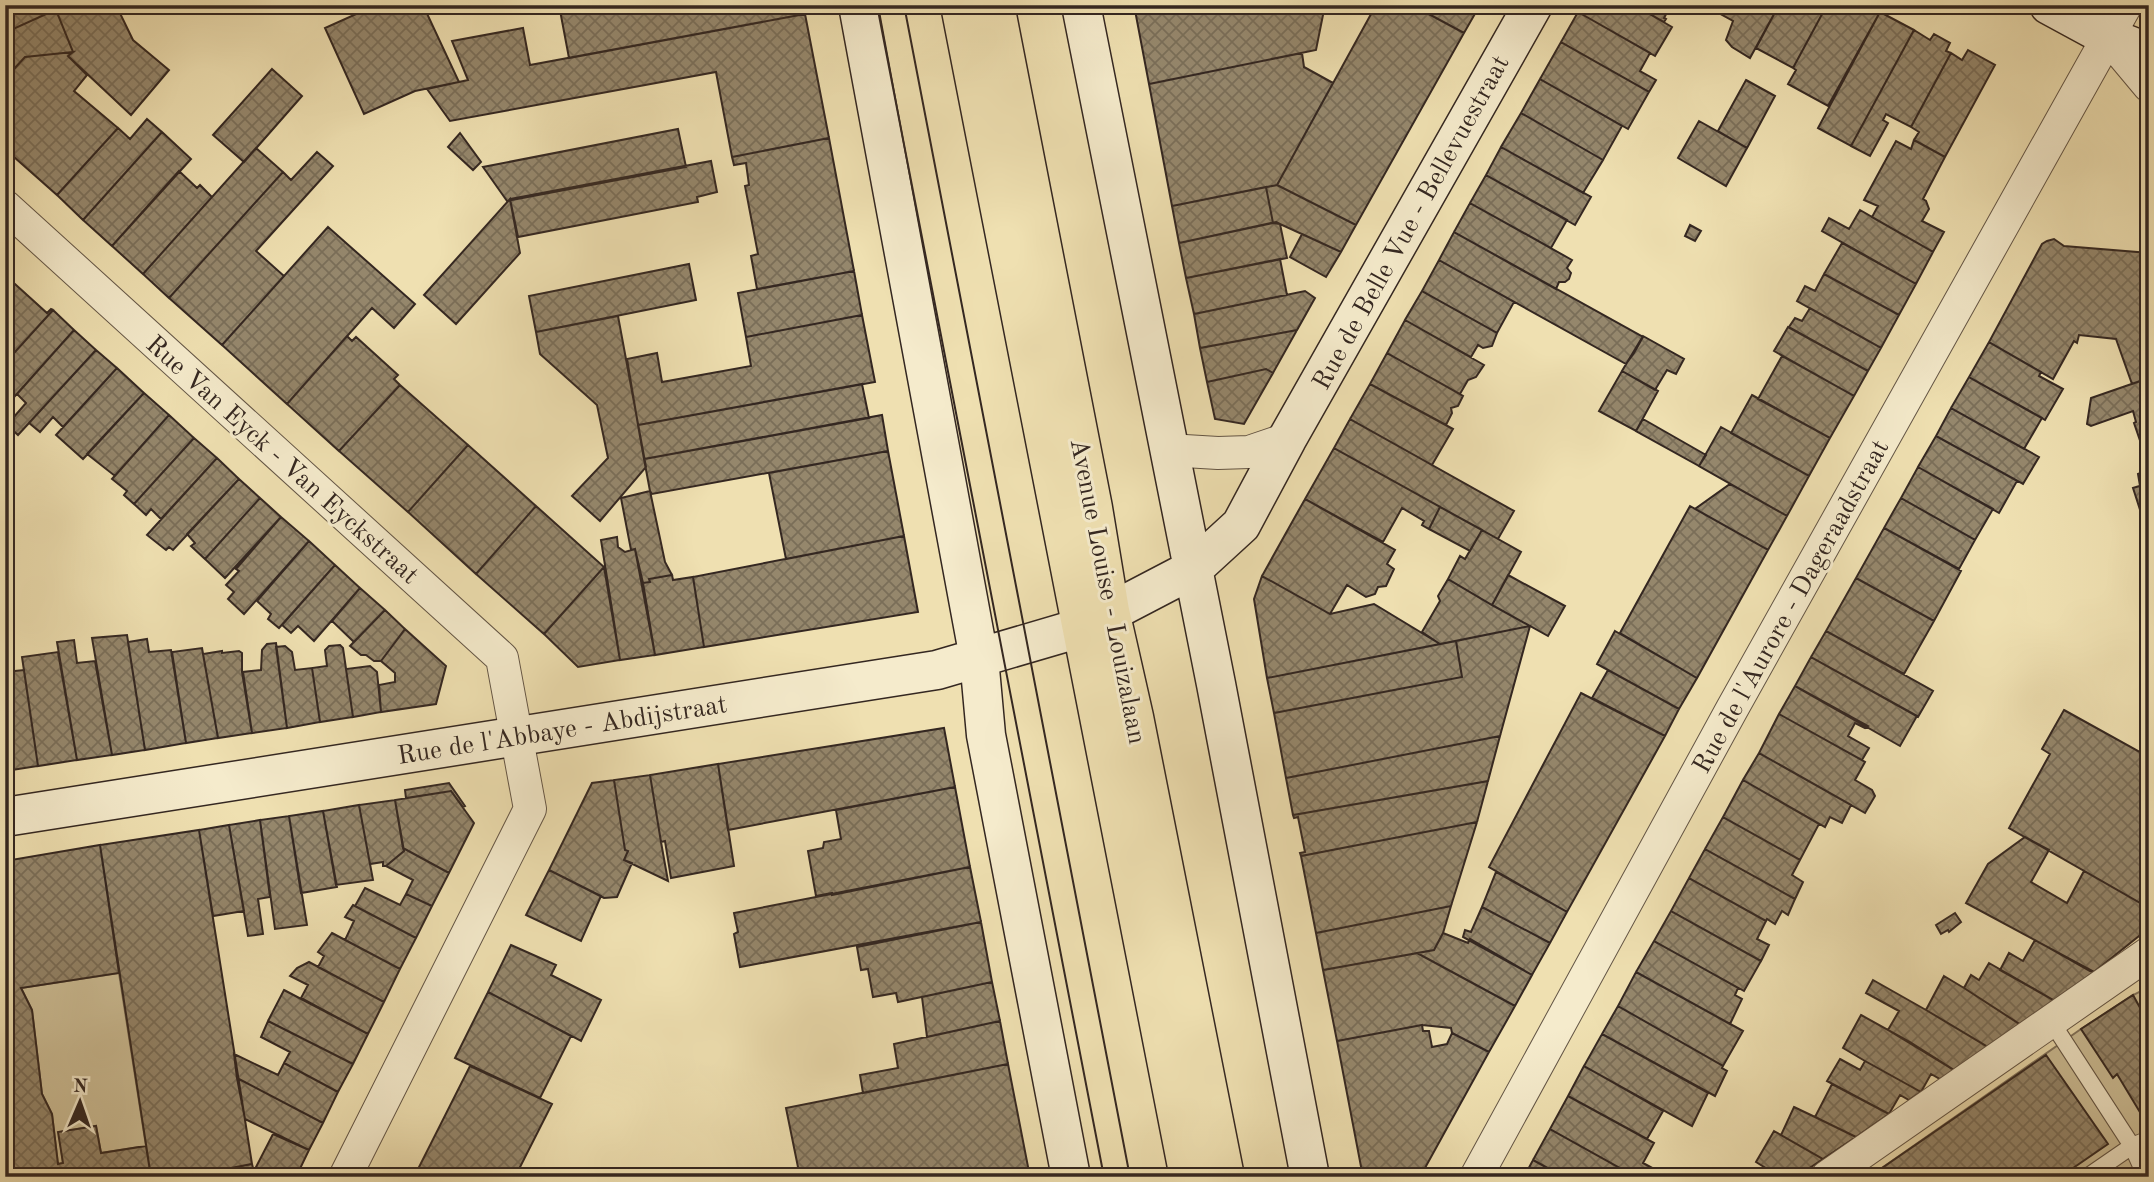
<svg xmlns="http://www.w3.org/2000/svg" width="2154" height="1182" viewBox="0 0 2154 1182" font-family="'Old Standard TT',serif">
	<defs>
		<pattern id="building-cross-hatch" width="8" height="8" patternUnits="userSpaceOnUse" patternTransform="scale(1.75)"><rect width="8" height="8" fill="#95876c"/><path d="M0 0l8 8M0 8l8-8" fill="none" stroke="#7a6e58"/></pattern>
	</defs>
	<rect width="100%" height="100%" fill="#efe0b1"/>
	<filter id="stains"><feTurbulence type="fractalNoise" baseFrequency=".00286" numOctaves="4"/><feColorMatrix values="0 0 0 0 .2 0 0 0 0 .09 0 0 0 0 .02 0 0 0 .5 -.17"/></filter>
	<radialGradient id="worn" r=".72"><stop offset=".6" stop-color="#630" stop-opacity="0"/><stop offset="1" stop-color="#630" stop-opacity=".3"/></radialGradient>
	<path fill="#cfc199" stroke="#82745d" stroke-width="2" d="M119 973 146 1146 101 1153 96 1126 59 1132 63 1163 58 1164 52 1114 42 1094 32 1010 21 988Z
		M2149 987V1177H1869L2081 1029 2133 995Z"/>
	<path fill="url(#building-cross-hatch)" stroke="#342721" stroke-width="2" d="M5 5H51L53 11 13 29 14 32 5 36Z
		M51 5H54L73 52 25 57 13 70 5 63V36L14 32 13 29 53 11Z
		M54 5H116L133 40 169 70 131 115 68 56 73 52Z
		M360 5H423L459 82 415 91 364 114 325 28 363 11Z
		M559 5H803L805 14 569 58Z
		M1134 5H1325L1316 50 1149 84Z
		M1376 5H1412L1464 33 1356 225 1277 185Z
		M1412 5H1480L1464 33Z
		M1582 5H1634L1672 27 1655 56 1578 12Z
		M1634 5H1671L1664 18 1666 19 1664 22Z
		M1721 5H1779L1750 58 1732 47 1726 40 1733 21 1717 12Z
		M1779 5H1827L1793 68 1756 48Z
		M1827 5H1879L1877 10 1880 12 1828 106 1788 84 1796 70 1793 68Z
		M1578 12 1650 53 1640 71 1656 80 1649 92 1561 42Z
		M1880 12 1914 30 1851 146 1818 128Z
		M805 14 829 138 732 157 716 72 450 121 427 89 468 80 452 41 523 28 530 65Z
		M1914 30 1930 40 1934 34 1950 43 1946 51 1951 53 1911 127 1886 114 1883 120 1888 123 1870 156 1851 146Z
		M1561 42 1649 92 1628 129 1540 79Z
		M1968 50 1995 65 1945 157 1914 140 1919 132 1911 127 1951 53 1962 60Z
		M73 52 68 56 87 75 74 91 118 128 57 195 5 149V79L25 57Z
		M1302 53 1304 67 1333 83 1277 185 1172 206 1149 84Z
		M272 69 302 96 244 162 213 135Z
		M1540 79 1622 126 1603 160 1521 113Z
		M1746 80 1775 96 1747 148 1718 131Z
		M1521 113 1603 160 1583 193 1501 147Z
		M147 119 162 132 83 220 57 195 118 128 130 139Z
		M1699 121 1747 148 1726 186 1678 158Z
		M678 129 686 167 507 201 483 167Z
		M162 132 191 159 112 246 83 220Z
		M460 133 481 162 473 170 448 147Z
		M829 138 854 271 757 289 751 256 758 254 745 186 749 185 746 163 734 165 732 157Z
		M1914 140 1945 157 1923 199 1926 201 1929 209 1922 221 1944 232 1933 252 1872 217 1878 206 1864 200 1896 141 1911 149Z
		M1501 147 1591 197 1575 225 1486 175Z
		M256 148 283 172 169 298 143 274Z
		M317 152 333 166 256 251 284 276 222 345 169 298 283 172 291 180Z
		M711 161 717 192 697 197 698 202 518 237 510 199Z
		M179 171 197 188 200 185 212 197 143 274 112 246Z
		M1486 175 1567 220 1551 248 1470 203Z
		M1277 185 1356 225 1341 252 1280 224 1273 223 1266 187Z
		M1266 187 1273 223 1179 243 1172 206Z
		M510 199 520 253 456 324 424 295Z
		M1470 203 1572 260 1567 268 1571 273 1569 279 1565 282H1559L1556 289 1454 232Z
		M1860 210 1933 252 1916 284 1822 231 1829 218 1849 229Z
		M1276 222 1280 224 1287 258 1186 278 1179 243Z
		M1690 225 1701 231 1695 241 1685 236Z
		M328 227 415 304 394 328 372 308 287 404 222 345Z
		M1454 232 1643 337 1634 353 1626 364 1439 260Z
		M1302 234 1341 252 1326 277 1290 257Z
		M2054 239 2064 246 2149 253V378L2132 384 2116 339 2079 335 2077 343 2074 341 2053 379 1989 342 2042 244 2047 241Z
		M1842 243 1916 284 1899 315 1824 274Z
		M1280 259 1287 295 1194 314 1186 278Z
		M1439 260 1514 302 1497 333 1422 291Z
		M689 264 696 300 536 332 529 296Z
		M854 271 862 315 746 337 738 293Z
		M1824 274 1899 315 1881 348 1797 301 1805 286 1815 291Z
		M5 275 47 313 51 309 53 310 5 363Z
		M1305 291 1315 298 1297 330 1200 348 1194 314Z
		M1422 291 1497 333 1492 346 1483 348 1478 345 1471 357 1405 320Z
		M1810 308 1881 348 1868 371 1789 327 1795 318 1802 321Z
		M53 310 74 330 7 405 5 363Z
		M862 315 875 382 638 425 627 359 657 353 662 382 751 366 746 337Z
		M618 316 646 467 600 521 572 496 608 458 597 405 540 354 536 332Z
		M1405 320 1484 365 1476 377 1468 380 1460 394 1387 353Z
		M1788 327 1868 371 1854 396 1774 351Z
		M74 330 96 350 18 435 7 425 26 403 17 394Z
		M1297 330 1273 373 1266 369 1207 382 1200 348Z
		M347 336 352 341 356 337 398 375 394 379 400 385 339 451 287 404Z
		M1643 336 1684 359 1676 374 1667 370 1655 390 1622 371Z
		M1989 342 2041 372 2039 376 2063 389 2045 420 1969 377Z
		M96 350 117 368 63 427 53 417 40 432 29 423Z
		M1387 353 1463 396 1458 406 1451 408 1452 413 1446 425 1370 384Z
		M1782 356 1854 396 1830 438 1758 399Z
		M117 368 144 393 83 459 56 435Z
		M1266 369 1273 373 1244 424 1215 419 1207 382Z
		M1622 371 1658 391 1636 431 1599 411Z
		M1969 377 2042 418 2024 449 1951 408Z
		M2149 378V453L2145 455 2134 423 2136 422 2133 411 2091 426 2087 424 2091 398Z
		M862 384 869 418 644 459 638 425Z
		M1370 384 1453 429 1432 465 1350 419Z
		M400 385 468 445 408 512 339 451Z
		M144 393 169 415 115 476 87 454Z
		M1752 395 1830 438 1809 476 1731 433Z
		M1951 408 2039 457 2023 484 1936 436Z
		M169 415 194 438 134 504 124 495 127 491 112 479Z
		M882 415 888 451 652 494 650 491 644 459Z
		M1350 419 1514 511 1498 539 1334 448Z
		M1643 419 1706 455 1699 466 1636 431Z
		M1721 427 1809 476 1787 516 1699 466Z
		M1936 436 2017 481 1999 513 1918 467Z
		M194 438 217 458 161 519 151 509 146 515 134 504Z
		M468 445 536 506 476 574 408 512Z
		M1334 448 1440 507 1429 529 1422 525 1424 521 1402 508 1383 542 1305 499Z
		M888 451 904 536 786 559 769 473Z
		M217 458 239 479 173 550 169 547 166 550 147 535Z
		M1918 467 1993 509 1975 540 1901 498Z
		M2149 470V483L2140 486 2138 474Z
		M239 479 260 498 205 559 191 546 195 543 187 534Z
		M2149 483V521H2148L2147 518 2143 519 2133 488Z
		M1730 484 1787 516 1768 550 1695 509Z
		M650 491 665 562 672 575 649 579 650 582 643 583 635 549 631 550 621 498Z
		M260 498 281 517 225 578 205 559Z
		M1901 498 1975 540 1959 569 1884 528Z
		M1305 499 1395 550 1387 564 1394 569 1386 586 1378 587 1375 594 1366 597 1347 585 1330 614 1262 576Z
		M536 506 604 567 544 634 476 574Z
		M1690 506 1768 550 1697 678 1620 633Z
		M1440 507 1482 530 1470 551 1429 529Z
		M281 517 309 541 244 614 228 599 234 592 226 585 239 571 236 569Z
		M1884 528 1961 571 1934 621 1856 578Z
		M1482 530 1521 552 1492 605 1448 579 1460 556 1465 559Z
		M904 536 918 612 704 647 693 577Z
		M617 537 618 547 625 552 635 549 655 655 620 660 601 540Z
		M309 541 335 565 279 628 268 619 271 614 257 601Z
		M335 565 360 588 314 641 298 626 291 633 282 625Z
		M604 567 620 660 578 667 544 634Z
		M672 575 673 580 693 577 704 647 655 655 643 583 650 582 649 579Z
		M1508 575 1565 606 1548 636 1492 605Z
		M1262 576 1330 614 1374 604 1440 644 1267 678 1254 599Z
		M1856 578 1934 621 1904 674 1826 631Z
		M1448 579 1492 605 1530 626 1440 644 1422 632 1440 601 1438 596Z
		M360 588 385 610 354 642 332 621Z
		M385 610 405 629 381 661H374L366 655H361L350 646Z
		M1530 626 1500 736 1286 778 1274 713 1462 677 1456 641Z
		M405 629 446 666 436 704 381 712 379 685 395 682V673L381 661Z
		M1615 631 1697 678 1679 709 1597 664Z
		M1826 631 1933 691 1918 717 1811 657Z
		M127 635 145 750 112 755 92 638Z
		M147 639 149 652 171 650 186 743 145 750 128 642Z
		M74 640 77 663 95 661 112 755 77 760 57 642Z
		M1456 641 1462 677 1274 713 1267 678Z
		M276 643 287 728 252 733 243 672 261 670 262 650 267 644Z
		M340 645 343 648 353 717 320 722 312 668 327 666 325 650 329 646Z
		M285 646 292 652 295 670 312 668 320 722 287 728 276 647Z
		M202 648 218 738 186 743 172 652Z
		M222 651V653L239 651 242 653V672L252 733 218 738 203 654Z
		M58 652 77 760 38 766 22 657Z
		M1811 657 1917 716 1900 746 1795 686Z
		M370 666 377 672 381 712 353 717 346 669Z
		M24 670 38 766 5 771V672Z
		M1608 670 1679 709 1665 736 1592 698Z
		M1795 686 1868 726 1865 728 1855 723 1848 736 1869 748 1862 760 1779 714Z
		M1581 693 1665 736 1567 912 1489 867Z
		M2064 710 2149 757V908L2009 828 2050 754 2042 749Z
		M1779 714 1865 762 1855 780 1872 790 1875 796 1865 813 1759 753Z
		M944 728 955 787 728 830 718 764Z
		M1500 736 1488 781 1293 815 1286 778Z
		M1759 753 1851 805 1842 823 1830 817 1825 827 1743 780Z
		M718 764 734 866 671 878 665 841 661 842 650 775Z
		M650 775 661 842 668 881 624 860 628 851 625 850 614 780Z
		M614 780 625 850 628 851 624 860 632 863 617 897 604 898 549 870 592 783Z
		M1743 780 1819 824 1800 860 1723 817Z
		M1488 781 1477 822 1301 856 1300 853 1305 852 1298 817 1294 818 1293 815Z
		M449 783 465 806 463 807 451 791 406 798 405 790Z
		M955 787 970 867 832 895V893L816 896 808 851 823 848 824 842 841 839 836 810Z
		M451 791 474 823 449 873 403 848 395 800Z
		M395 800 404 851 386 866H383V862L370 864 359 805Z
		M359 805 373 880 336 885 323 811Z
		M323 811 337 887 301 893 289 816Z
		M289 816 307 925 275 929 260 820Z
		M1723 817 1800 860 1792 875 1803 882 1795 899 1705 849Z
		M260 820 270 897 258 899 263 934 248 936 229 825Z
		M1477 822 1451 906 1316 933 1301 856Z
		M229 825 244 911 213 916 199 830Z
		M199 830 252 1164 216 1171 213 1177 189 1175 151 1177 100 845Z
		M2025 837 2049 850 2031 882 2067 903 2084 871 2149 908V928L2094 972 1966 903 1988 864Z
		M100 845 119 973 21 988 32 1010 42 1094 52 1114 58 1164 63 1163 58 1132 96 1126 101 1153 146 1146 151 1177H11L5 1131V861Z
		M403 848 449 873 432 906 406 894 413 880 386 866 404 851Z
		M1705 849 1795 899 1788 915 1782 911 1775 924 1767 919 1766 921 1689 878Z
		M970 867 981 922 740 967 734 934 738 932 734 913Z
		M549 870 601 896 581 941 526 915Z
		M1496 872 1567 912 1550 943 1482 907Z
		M1689 878 1766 921 1757 939 1769 945 1761 961 1671 911Z
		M365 888 400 905 406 894 432 906 416 938 355 906Z
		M353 905 416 938 400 969 345 940 354 921 345 917Z
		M1451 906 1443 933 1434 950 1323 970 1316 933Z
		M1482 907 1550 943 1532 975 1463 937 1465 930 1471 932Z
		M1671 911 1761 961 1744 991 1654 941Z
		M1955 913 1961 922 1949 932 1948 930 1941 934 1936 925Z
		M981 922 992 982 898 1002 896 993 873 997 868 969 861 970 857 947Z
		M332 933 400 969 384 1002 318 967 324 956 318 952Z
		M1443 933 1468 943 1470 939 1532 975 1515 1006 1417 953 1434 950Z
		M2035 940 2090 971 2094 972 2055 1001 2000 970 2009 953 2023 961Z
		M1654 941 1738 988 1735 995 1742 999 1730 1024 1636 972Z
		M511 945 556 965 551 975 601 1000 581 1041 488 992Z
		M1417 953 1515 1006 1489 1052 1452 1033 1451 1028 1422 1025 1337 1041 1323 970Z
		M309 962 384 1002 368 1034 301 998 308 985 290 976 297 968Z
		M1989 963 2055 1001 2021 1025 1964 988 1971 975 1979 980Z
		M1636 972 1743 1031 1723 1066 1618 1006Z
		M1944 976 1964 988 2021 1025 1988 1047 1926 1010Z
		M1873 980 1926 1010 1988 1047 1954 1070 1888 1030 1899 1011 1866 993Z
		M992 982 1000 1021 927 1037 922 997Z
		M284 990 368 1034 353 1064 268 1021Z
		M488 992 571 1036 540 1098 455 1058Z
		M2133 995 2149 1024V1116L2144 1119 2117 1074 2113 1078 2081 1029Z
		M1618 1006 1723 1066 1722 1068 1727 1071 1715 1096 1602 1034Z
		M1861 1015 1910 1042 1954 1070 1940 1079 1931 1074 1921 1092 1865 1061 1843 1048Z
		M268 1021 353 1064 338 1092 284 1063 290 1052 261 1037Z
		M1000 1021 1008 1064 863 1093 860 1075 898 1068 894 1044Z
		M1422 1025 1423 1031H1429L1432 1047 1447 1044 1452 1033 1489 1052 1420 1177H1363L1337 1041Z
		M1602 1034 1708 1093 1692 1126 1584 1066Z
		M234 1054 278 1075 284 1063 338 1092 323 1123 237 1078Z
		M2046 1055 2108 1144 2060 1177H1869Z
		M1840 1059 1860 1070 1865 1061 1921 1092 1909 1100 1900 1095 1889 1114 1827 1081Z
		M1008 1064 1030 1177H800L786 1108Z
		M470 1066 552 1104 515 1177H414Z
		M1584 1066 1663 1111 1647 1139 1568 1096Z
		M237 1078 323 1123 309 1150 245 1119Z
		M1832 1084 1889 1114 1856 1137 1815 1117Z
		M1568 1096 1654 1143 1643 1163 1667 1176 1669 1171 1679 1177H1636L1550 1129Z
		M1794 1107 1815 1117 1856 1137 1823 1159 1781 1135Z
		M1550 1129 1636 1177H1564L1533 1160Z
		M1774 1131 1823 1159 1796 1177H1780L1756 1162Z
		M273 1134 309 1150 296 1177H270L255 1169Z
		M1533 1160 1564 1177H1524Z
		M252 1164 253 1168 270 1177H213L216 1171Z"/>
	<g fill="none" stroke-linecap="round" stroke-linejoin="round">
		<g stroke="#635545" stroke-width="18">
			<path id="lane" d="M2051 1021 2132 1146 2146 1177
				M2087 1177 2132 1146 2149 1139"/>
		</g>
		<g stroke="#635545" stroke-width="34">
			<path id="street" d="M2108 37 2149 86
				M5 206 502 658 530 809 345 1177
				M1168 450 1218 453 1249 452 1287 439
				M1476 1177 1732 709 2126 5
				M1827 1177 2149 953"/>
		</g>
		<g stroke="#342721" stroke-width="41">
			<path id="secondary" d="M858 5 979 658 986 735 1071 1177
				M1081 5 1216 684 1310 1177
				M2049 5 2108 37 2149 53
				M5 817 937 670 1080 628 1193 569 1241 525 1287 439 1533 5"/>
		</g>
		<g stroke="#342721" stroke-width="41">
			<path id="highway" d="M960 5 1189 1177
				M995 5 1093 508 1110 611 1134 717 1225 1177"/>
		</g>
		<use href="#lane" stroke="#f5ebcc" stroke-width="16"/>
		<use href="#street" stroke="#f5ebcc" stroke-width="32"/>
		<use href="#secondary" stroke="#f5ebcc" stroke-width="38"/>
		<use href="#highway" stroke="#efe0b1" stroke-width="38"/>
		<path stroke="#342721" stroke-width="2" d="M877 5 1104 1177
			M904 5 1130 1177"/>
	</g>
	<g text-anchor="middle" stroke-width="6" stroke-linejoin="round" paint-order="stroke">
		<g font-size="26" fill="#342721" stroke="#f5ebcc">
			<text transform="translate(1410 222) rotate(-61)" y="9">Rue de Belle Vue - Bellevuestraat</text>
			<text transform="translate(283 459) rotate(42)" y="9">Rue Van Eyck - Van Eyckstraat</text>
			<text transform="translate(1109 591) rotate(79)" y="9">Avenue Louise - Louizalaan</text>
			<text transform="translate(1790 606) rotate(-61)" y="9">Rue de l'Aurore - Dageraadstraat</text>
			<text transform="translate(562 729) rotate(-9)" y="9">Rue de l'Abbaye - Abdijstraat</text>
		</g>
	</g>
	<rect width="2154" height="1182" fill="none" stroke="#efe0b1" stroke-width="28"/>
	<rect x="7" y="7" width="2140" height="1168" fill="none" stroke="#342721" stroke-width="3.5"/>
	<rect x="14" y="14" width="2126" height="1154" fill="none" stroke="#342721" stroke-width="2"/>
	<g transform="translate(80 1102) rotate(2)" stroke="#f5ebcc" stroke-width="5" paint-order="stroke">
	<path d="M0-5L12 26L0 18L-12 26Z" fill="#342721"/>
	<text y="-10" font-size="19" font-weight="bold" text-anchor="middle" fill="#342721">N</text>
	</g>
	<rect width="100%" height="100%" filter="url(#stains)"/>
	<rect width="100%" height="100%" fill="url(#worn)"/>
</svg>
